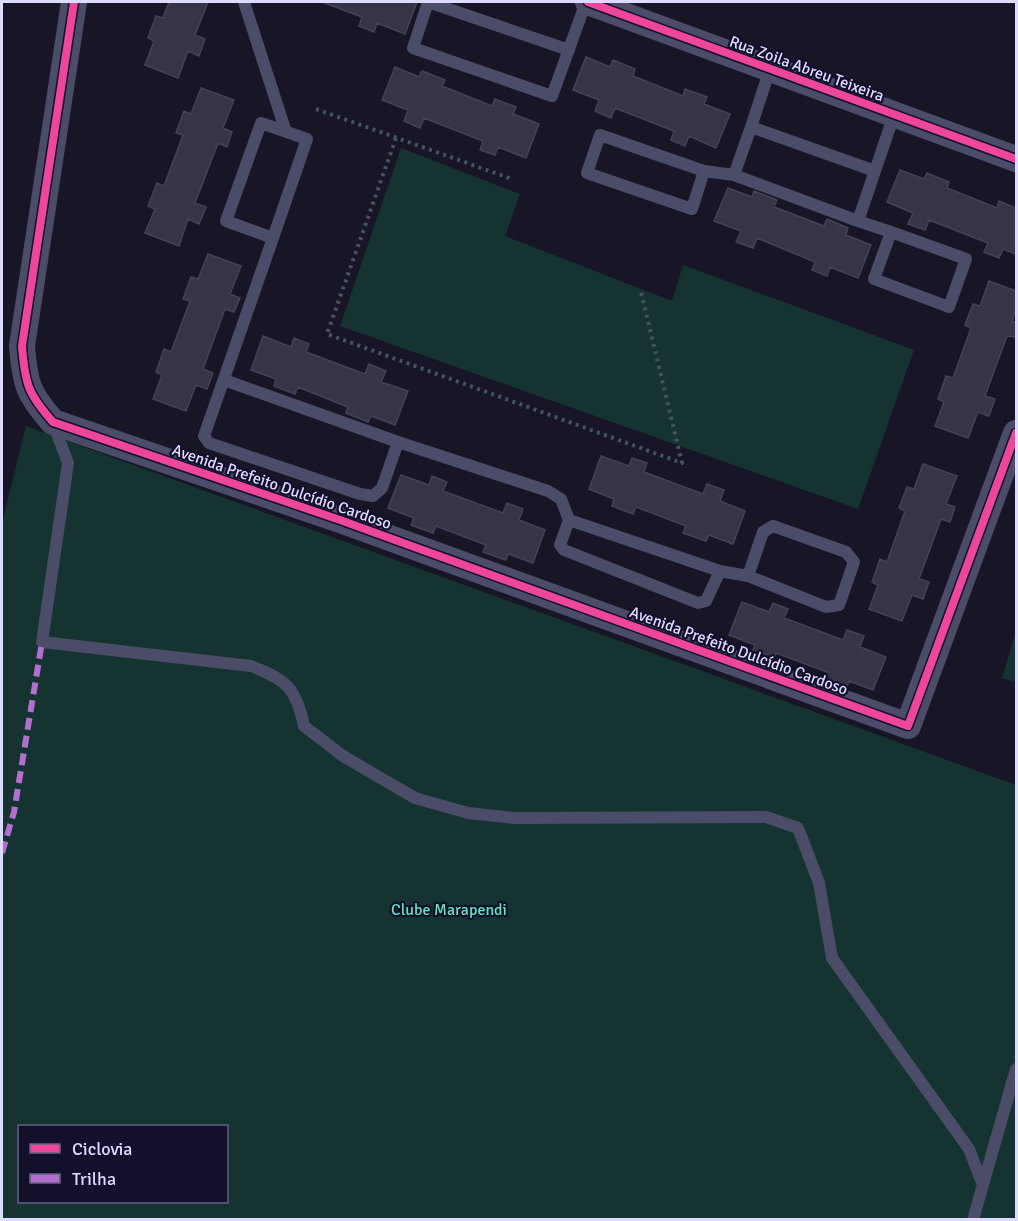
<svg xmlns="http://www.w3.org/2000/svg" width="1018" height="1221" viewBox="0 0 1018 1221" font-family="Signika,sans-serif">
	<rect width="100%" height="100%" fill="#181626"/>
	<path fill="#143331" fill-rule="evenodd" d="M401 148 520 194 505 236 672 301 683 265 914 350 858 509 340 326Z
		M26 426 1016 785V1219L2 1220V523ZM20 1126H226V1202H20Z
		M1016 631V682L1002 678Z"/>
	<path fill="#363447" stroke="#444158" stroke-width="1.5" d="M169 2H208L195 35 205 39 199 56 188 51 178 78 145 65 154 41 148 38 156 16 163 18Z
		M322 2H417L405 34 377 23 374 32 359 26 362 17Z
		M586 57 610 67 613 60 635 69 633 76 683 96 685 89 707 97 704 104 730 114 716 148 689 136 685 146 671 140 674 131 615 108 611 118 595 111 599 100 573 90Z
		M395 67 419 77 422 71 445 80 442 86 492 106 495 99 516 107 513 114 539 124 526 158 498 147 495 155 480 150 483 141 424 118 420 128 404 121 408 110 382 100Z
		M201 88 234 100 223 128 232 132 227 147 218 143 195 203 206 207 199 224 188 219 179 246 145 233 155 209 148 206 157 183 164 186 183 135 176 133 184 111 191 114Z
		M900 170 924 179 927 173 949 182 947 188 997 208 999 201 1016 208V254L1003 249 999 258 984 252 988 243 929 220 925 230 908 224 913 213 887 202Z
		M728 188 752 197 754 191 777 200 774 207 824 226 827 219 848 228 846 235 871 245 858 278 830 267 827 276 812 270 815 262 757 238 753 248 736 242 741 231 714 221Z
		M208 254 241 266 230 294 240 298 234 312 225 309 203 369 213 373 207 389 196 385 186 411 153 399 162 375 156 372 164 349 171 352 190 301 183 299 191 277 198 279Z
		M989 281 1016 291V309L1012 321 1016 323V337L1007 336 985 396 995 399 989 416 978 412 968 438 935 426 944 402 938 399 946 376 953 378 971 328 965 325 973 304 980 306Z
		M263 336 291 347 294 338 309 344 306 352 365 374 369 364 386 371 381 382 408 391 395 425 371 416 368 422 346 413 348 407 298 387 295 394 274 386 276 379 251 370Z
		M601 456 629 466 632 458 647 463 644 472 703 494 707 484 724 490 720 501 745 511 733 544 709 535 706 541 683 533 686 526 636 507 633 514 612 506 614 499 589 489Z
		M923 464 957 476 946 504 955 507 950 522 941 519 919 579 929 582 923 599 912 595 902 621 869 609 878 585 872 582 880 559 887 562 905 511 899 508 907 487 914 489Z
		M401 475 429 485 432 476 447 482 443 491 503 513 507 503 523 509 519 520 545 530 533 563 508 554 506 560 483 552 486 545 436 526 433 533 411 525 414 518 388 508Z
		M742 602 769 612 773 603 788 609 784 618 843 640 847 630 864 636 860 647 886 657 873 690 849 681 847 687 824 678 827 672 776 653 774 660 752 652 755 645 729 635Z"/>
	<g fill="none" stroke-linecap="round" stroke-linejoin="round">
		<path stroke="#445362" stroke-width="4" stroke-dasharray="3 4.5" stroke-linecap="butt" d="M316 109 512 179
			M396 138 327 334 682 463 641 292"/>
		<path stroke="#4b4c67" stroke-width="12" d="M244 2 286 132
			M569 50 428 2 413 48 552 96 586 2
			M261 123 307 139 273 238 226 221Z
			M751 127 770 69
			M704 171 692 209 587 173 600 135 704 171 734 175
			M875 171 751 127 734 175 858 221 894 115
			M858 221 891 232
			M891 232 966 259 949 307 874 279Z
			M224 380 398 442 382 488 373 496 360 494 209 443 204 436 273 238
			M53 423 68 463 42 642 251 666C287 680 296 688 304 726L343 756 415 798 468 813 514 818 766 817 798 828 819 883 832 958 969 1149 983 1185
			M398 442 548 491 561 499 569 520 560 545 564 550 698 603 706 601 720 571 569 520
			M720 571 748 576 826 607 839 605 854 562 846 552 773 526 763 532 748 576
			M973 1220 1016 1069"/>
		<path stroke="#4b4c67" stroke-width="26" d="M74 2 22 346C25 384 28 394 53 422L340 520 908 726 1016 433
			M588 2 1016 159"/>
		<path stroke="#b36fd0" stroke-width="6" stroke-dasharray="12 6" stroke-linecap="butt" d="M2 853 14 812 42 642"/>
		<g stroke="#13102c" stroke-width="11">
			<path id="cycleway" d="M74 2 22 346C25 384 28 394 53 422L340 520 908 726 1016 433
				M588 2 1016 159"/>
		</g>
		<use href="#cycleway" stroke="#ed469a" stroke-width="8"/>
	</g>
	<g text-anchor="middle" stroke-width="4.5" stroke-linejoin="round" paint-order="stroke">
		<g font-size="16" fill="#dddbff" stroke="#13102c">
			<text transform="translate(807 68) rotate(20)" y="6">Rua Zoila Abreu Teixeira</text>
			<text transform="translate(282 486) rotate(19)" y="6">Avenida Prefeito Dulcídio Cardoso</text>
			<text transform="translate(739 650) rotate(20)" y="6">Avenida Prefeito Dulcídio Cardoso</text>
		</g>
		<g font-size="16" fill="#60e6bb" stroke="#13102c">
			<text x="449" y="915">Clube Marapendi</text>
		</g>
	</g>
	<rect width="1018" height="1221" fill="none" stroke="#dddbff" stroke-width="6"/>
	<rect x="18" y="1125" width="210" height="78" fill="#13102c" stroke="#646180" stroke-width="1.5"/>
	<rect x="30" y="1144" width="30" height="9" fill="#ed469a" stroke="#646180" stroke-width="1.5"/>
	<text x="72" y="1155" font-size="18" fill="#dddbff">Ciclovia</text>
	<rect x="30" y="1174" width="30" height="9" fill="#b36fd0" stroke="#646180" stroke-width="1.5"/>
	<text x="72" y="1185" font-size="18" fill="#dddbff">Trilha</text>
</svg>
